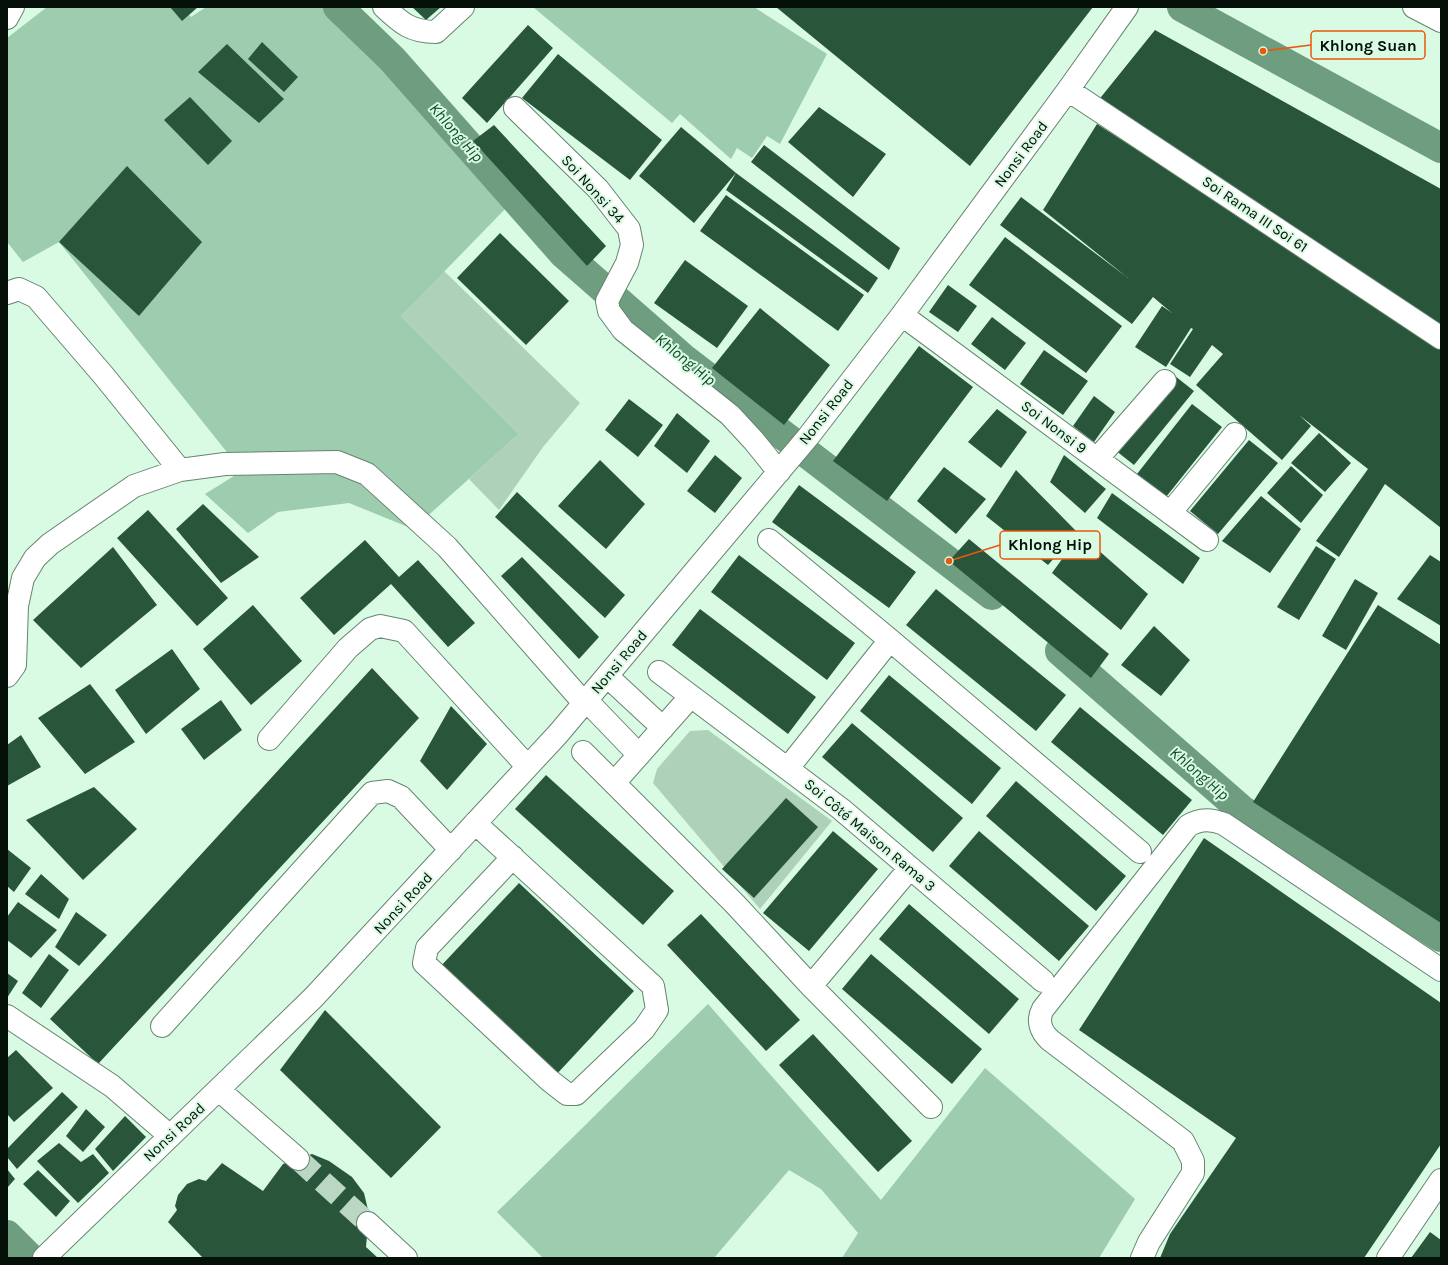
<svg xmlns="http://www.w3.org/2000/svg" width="1448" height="1265" viewBox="0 0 1448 1265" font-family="Karla,sans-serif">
	<rect width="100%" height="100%" fill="#d9fae3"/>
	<path fill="#aed1ba" d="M444 271 580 403 543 447 499 510 469 479 519 434 401 316Z
		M708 730 832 821 760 909 653 783 657 769 690 731Z"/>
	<path fill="#9dcdae" d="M47 7H182L191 17 206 7H325L381 59 391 73 509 205 401 316 519 434 413 529 349 503 278 512 248 533 205 494 242 471 59 242 23 262 7 242V38Z
		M533 7H754L827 54 780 144 767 136 752 158 737 148 731 159 680 114 672 123Z
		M708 1004 881 1200 985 1068 1135 1199 1099 1258H842L858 1233 821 1189 789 1170 714 1258H543L497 1212Z"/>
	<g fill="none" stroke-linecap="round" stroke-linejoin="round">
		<path stroke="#6f9d80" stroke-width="30" d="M338 7 392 59 564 254 685 360 992 595
			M1182 7 1441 148
			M1060 651 1243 811 1441 937
			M7 1235 30 1258"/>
	</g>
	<path fill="#29563b" d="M170 7H198L182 21Z
		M412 7H441L426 20Z
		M776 7H1093L970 166Z
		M528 25 553 48 487 123 462 98Z
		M1155 30 1441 189V338L1093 107Z
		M262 42 298 77 284 92 248 59Z
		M227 44 284 99 259 123 198 72Z
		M558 54 662 140 630 180 522 98Z
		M190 97 232 141 208 165 164 120Z
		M819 107 886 154 853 197 788 142Z
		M1097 124 1441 346V528L1385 484 1339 557 1316 541 1368 469 1299 415 1311 426 1282 460 1196 385 1223 354 1212 345 1190 377 1170 364 1193 329 1191 328 1166 367 1135 347 1162 306 1172 313 1153 297 1132 324 1000 225 1021 197 1128 278 1043 210Z
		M494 125 606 246 587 266 473 141Z
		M681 127 736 173 878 278 868 293 726 190 736 173 694 223 639 176Z
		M764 145 900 248 889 270 751 162Z
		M127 166 202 242 139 316 59 242Z
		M726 195 864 295 838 331 700 231Z
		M500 233 569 301 526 345 457 278Z
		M1005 237 1122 326 1086 373 969 285Z
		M685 260 748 306 717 348 654 303Z
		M948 285 977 306 958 332 929 312Z
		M760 308 830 365 784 425 712 368Z
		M992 317 1026 343 1005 370 971 344Z
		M919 346 973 387 887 501 833 461Z
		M1044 350 1088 381 1063 415 1020 384Z
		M1175 376 1194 391 1134 465 1115 450Z
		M1094 396 1115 412 1094 442 1073 426Z
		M629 399 663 425 638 457 605 430Z
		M1192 404 1222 427 1166 497 1137 474Z
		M997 409 1027 432 1001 468 968 442Z
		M677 413 710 441 687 473 654 446Z
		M1319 433 1351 463 1325 492 1291 463Z
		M1249 440 1278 463 1218 534 1190 511Z
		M715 455 742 478 715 513 687 491Z
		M1064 455 1106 489 1085 513 1050 482Z
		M600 460 645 504 606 549 558 506Z
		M1291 466 1323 495 1301 523 1267 493Z
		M944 467 986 499 956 534 917 501Z
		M1016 470 1077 532 1048 565 986 516Z
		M799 485 916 572 889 608 772 522Z
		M517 492 625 595 605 618 495 517Z
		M1112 493 1200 558 1183 584 1097 518Z
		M1261 496 1301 529 1270 573 1222 541Z
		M203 504 259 557 221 583 176 529Z
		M148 510 228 598 197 626 117 538Z
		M1080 534 1148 594 1121 630 1052 573Z
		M969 539 1109 654 1091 678 949 561Z
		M365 540 399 577 418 560 475 623 448 647 391 584 334 635 300 598Z
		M1316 546 1336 559 1299 620 1277 607Z
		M113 547 157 605 81 668 33 620Z
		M739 555 855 643 827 680 711 592Z
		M1430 555 1441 562V626L1397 599Z
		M522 557 599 637 579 659 501 576Z
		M1355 579 1378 593 1346 650 1322 636Z
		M936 589 1066 695 1036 731 906 625Z
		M253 605 302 661 251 705 203 649Z
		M1378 605 1441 645V923L1253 802Z
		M700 609 816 697 788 734 672 645Z
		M1154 626 1190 660 1161 696 1121 665Z
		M172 649 200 689 146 734 115 690Z
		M372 668 419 718 98 1064 50 1019Z
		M889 675 1001 768 972 804 860 711Z
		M90 684 135 742 85 774 38 718Z
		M221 700 242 730 204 760 181 729Z
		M451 706 487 744 447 790 420 761Z
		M1080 707 1192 800 1163 835 1051 742Z
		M852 723 963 818 933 852 822 757Z
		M21 735 41 767 7 786V745Z
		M546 775 674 891 643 925 515 809Z
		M1016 781 1126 876 1096 911 986 816Z
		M94 787 137 829 83 880 26 820Z
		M786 798 818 827 754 898 722 869Z
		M833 831 878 869 809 951 763 913Z
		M979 831 1089 926 1059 961 949 866Z
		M1204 838 1441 1003V1144L1364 1258H1160L1170 1234 1236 1138 1079 1030Z
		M7 849 31 868 14 892 7 886Z
		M41 874 69 899 59 919 25 894Z
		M519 883 634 991 555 1076 439 968Z
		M18 902 57 930 31 958 7 940V917Z
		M909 904 1019 999 989 1034 879 939Z
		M76 912 107 935 79 966 55 947Z
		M701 914 800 1020 766 1051 667 945Z
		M49 954 69 970 41 1008 22 993Z
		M871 954 982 1049 952 1084 842 989Z
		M7 973 18 981 7 998Z
		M325 1010 441 1127 391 1178 280 1070Z
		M813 1034 912 1141 878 1172 779 1065Z
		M16 1050 53 1088 14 1122 7 1114V1058Z
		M62 1092 78 1107 17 1169 7 1157V1149Z
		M86 1109 105 1127 83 1152 66 1136Z
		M125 1116 146 1137 113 1171 95 1149Z
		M59 1143 81 1162 93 1154 109 1173 78 1203 37 1161Z
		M312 1154 329 1161 352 1177 364 1193 369 1214 366 1247 378 1258H203L168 1222 177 1210 175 1206 178 1195 187 1184 199 1179 206 1181 222 1163 263 1191 283 1164Z
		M7 1169 15 1179 7 1188Z
		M38 1170 70 1201 56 1217 23 1184Z
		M1430 1232 1441 1240V1258H1411Z"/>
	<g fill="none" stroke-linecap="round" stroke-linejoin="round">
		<path stroke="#b9d7c2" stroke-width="22" stroke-dasharray="22 11" stroke-linecap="butt" d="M298 1159 368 1223"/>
		<g stroke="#668470" stroke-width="24">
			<path id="minor" d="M384 7C401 23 411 32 436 32L463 7
				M7 18 13 7
				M1068 90 1441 338
				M515 108 598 189 629 229 632 245 627 263 607 301 609 311 623 330 730 415 754 441 779 472
				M7 293 19 289 36 297 104 376 180 470
				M902 315 1207 540
				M1097 459 1165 381
				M1170 513 1235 434
				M769 540 890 640 1140 852
				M659 672 841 809 1043 981
				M7 676 15 665 17 606 23 578 35 558 50 544 134 486 180 470 225 464 337 462 367 474 447 547 584 703
				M607 676 663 728
				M586 700 639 755
				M269 739 348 648 370 629 380 626 404 631 527 766
				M583 752 735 904 811 986 931 1107
				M788 768 890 640
				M614 783 691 696
				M475 823 653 986 657 1010 644 1029 576 1094H567L549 1080 424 963 427 948 513 857
				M811 986 910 868
				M7 1016 112 1086 170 1136
				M162 1026 372 793 388 791 401 797 451 850
				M219 1090 298 1159
				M368 1223 406 1258
				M44 1258 313 998 558 734 808 437 902 315 1068 90 1127 7
				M1142 1258 1149 1242 1193 1173V1161L1183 1141 1050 1040C1040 1031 1037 1020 1043 1009L1188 826C1200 818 1212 819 1224 824L1441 970
				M1388 1258 1441 1180"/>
		</g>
		<g stroke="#668470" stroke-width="24">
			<path id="major" d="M1414 7 1441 21"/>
		</g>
		<use href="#minor" stroke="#fff" stroke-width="22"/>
		<use href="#major" stroke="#fff" stroke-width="22"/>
	</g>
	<g text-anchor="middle" stroke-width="4" stroke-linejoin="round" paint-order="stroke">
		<g font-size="15" fill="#051009" stroke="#d9fae3">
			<text transform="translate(1021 154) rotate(-53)" y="5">Nonsi Road</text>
			<text transform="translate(593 189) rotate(48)" y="5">Soi Nonsi 34</text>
			<text transform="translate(1255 214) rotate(34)" y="5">Soi Rama III Soi 61</text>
			<text transform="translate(826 412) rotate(-52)" y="5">Nonsi Road</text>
			<text transform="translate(1054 427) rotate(37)" y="5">Soi Nonsi 9</text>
			<text transform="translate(619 662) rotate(-50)" y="5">Nonsi Road</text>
			<text transform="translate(870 835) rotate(40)" y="5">Soi Côté Maison Rama 3</text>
			<text transform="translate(403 903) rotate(-47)" y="5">Nonsi Road</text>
			<text transform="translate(174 1132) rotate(-43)" y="5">Nonsi Road</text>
		</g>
		<g font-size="16" font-style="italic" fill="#0f482b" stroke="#d9fae3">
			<text transform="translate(457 132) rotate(49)" y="6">Khlong Hip</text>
			<text transform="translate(686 359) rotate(39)" y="6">Khlong Hip</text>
			<text transform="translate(1200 773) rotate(41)" y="6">Khlong Hip</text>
		</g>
	</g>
	<path fill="none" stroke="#e8590c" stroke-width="1.5" d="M1263 51L1311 45M949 561L1000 545"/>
	<g fill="#e8590c" stroke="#d9fae3" stroke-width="1.5">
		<circle cx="1263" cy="51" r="4"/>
		<circle cx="949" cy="561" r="4"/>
	</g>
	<g fill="#d9fae3" stroke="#e8590c" stroke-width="1.5">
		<rect x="1311" y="31" width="114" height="28" rx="4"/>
		<rect x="1000" y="531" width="100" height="28" rx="4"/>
	</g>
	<g font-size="16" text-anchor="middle" font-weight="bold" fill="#051009">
		<text x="1368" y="51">Khlong Suan</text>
		<text x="1050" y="550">Khlong Hip</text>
	</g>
	<rect width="1448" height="1265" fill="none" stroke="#051009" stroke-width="16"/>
</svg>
